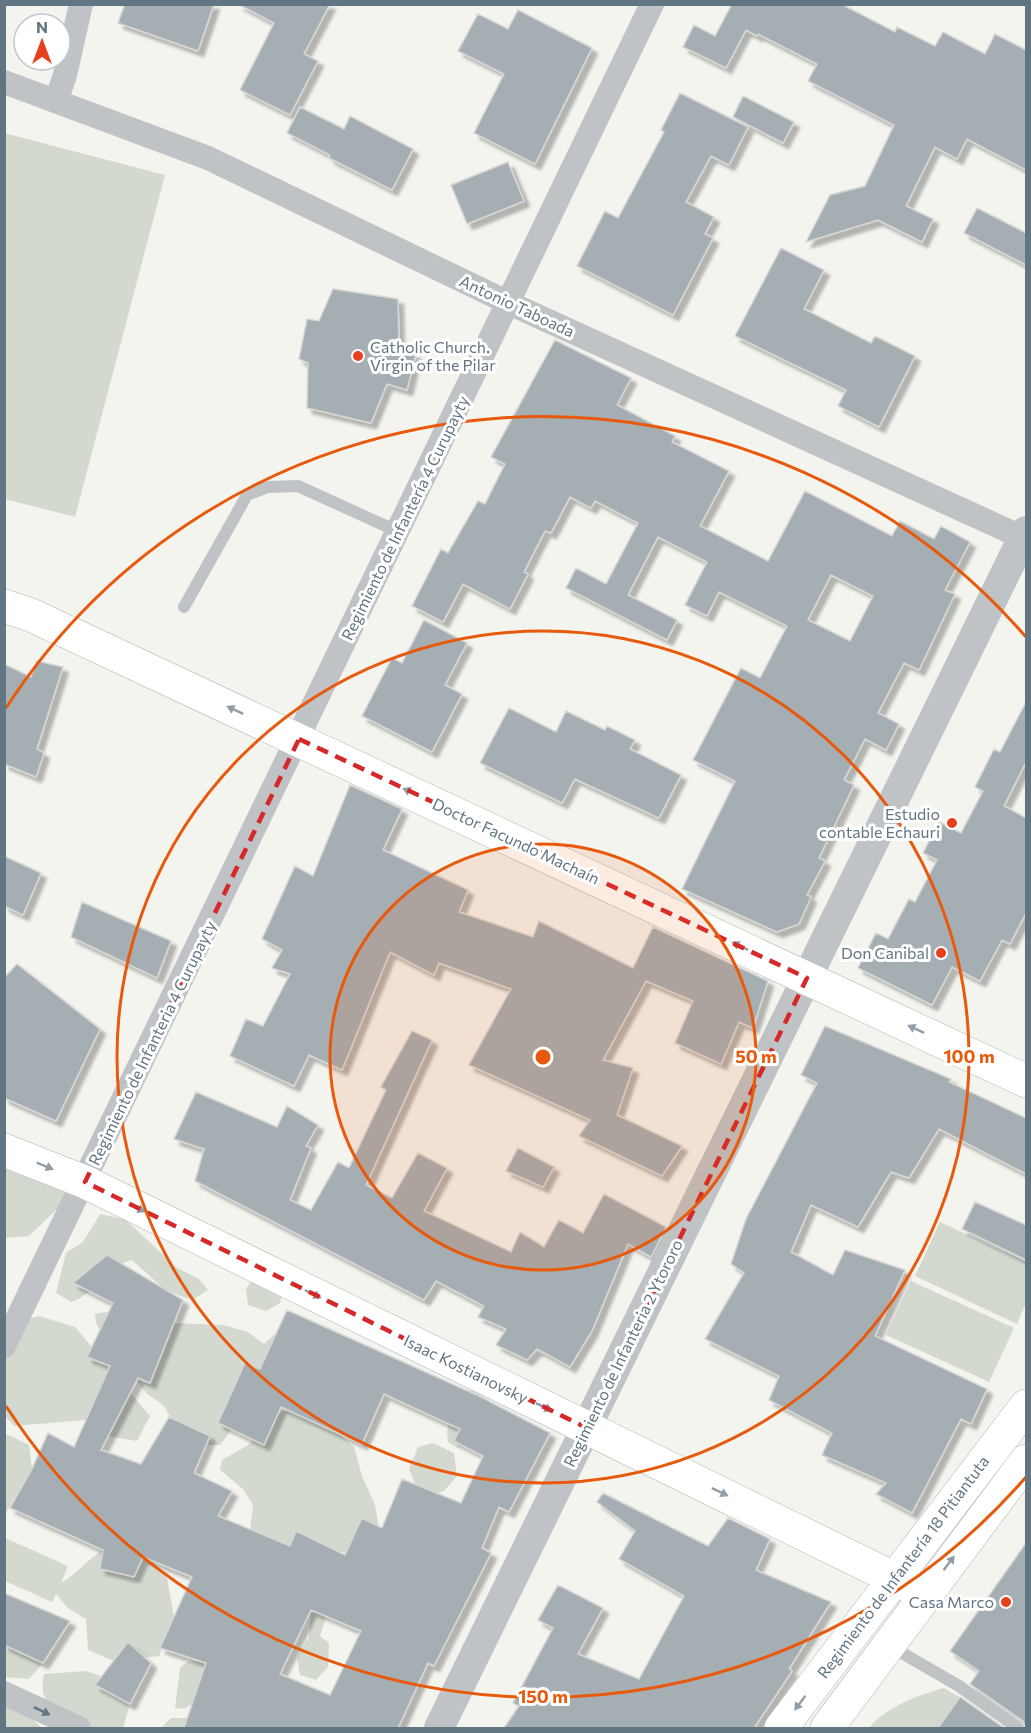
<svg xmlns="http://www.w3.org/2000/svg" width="1031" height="1733" viewBox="0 0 1031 1733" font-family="Commissioner,sans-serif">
	<defs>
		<filter id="shadow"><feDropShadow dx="5.5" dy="5.5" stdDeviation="1.5" flood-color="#0004"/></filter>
	</defs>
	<rect width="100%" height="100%" fill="#f4f4ef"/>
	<path fill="#d3d9cf" d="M4 133 165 175 75 517 5 499Z
		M4 1160 85 1182 29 1236 5 1238Z
		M100 1214 126 1220 177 1268 199 1279 208 1290 192 1300 165 1290 132 1260C106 1266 95 1295 71 1302L56 1293 66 1253 83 1242Z
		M940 1222 1026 1262V1303L1017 1324 915 1276Z
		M256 1273 284 1285 280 1303 266 1311 248 1305 246 1289Z
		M911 1281 1014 1328 989 1382 886 1335Z
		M123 1309 145 1322 223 1325 248 1332 264 1344 286 1324 233 1428 220 1445H199L179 1432 164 1406 146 1393 103 1336 96 1323 95 1314Z
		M39 1316 75 1327 150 1416 137 1441 108 1436 86 1420 14 1426 5 1416V1325Z
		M465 1390 474 1391 487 1399 488 1408 466 1435 459 1449 448 1442C445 1421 452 1406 465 1390Z
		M282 1411H307L331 1427 354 1447 362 1476 375 1505 379 1528 353 1554 328 1550 297 1560 249 1538 253 1505 243 1489 220 1470 222 1460 248 1445Z
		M5 1435H9L29 1445 32 1469 5 1514Z
		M433 1443 454 1453 457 1476 444 1491 431 1495 415 1484 409 1469 418 1447Z
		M5 1538 68 1566 61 1583C78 1573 87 1560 103 1550L153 1561 167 1578 174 1617 159 1656 114 1661 88 1650 86 1619 68 1608 56 1594 52 1602 5 1581Z
		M332 1598 320 1636 329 1643 328 1667 316 1680 300 1675 297 1658 309 1638 311 1608Z
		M4 1618 41 1645 43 1663 29 1679 5 1677Z
		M198 1661 208 1665 202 1697 186 1708 175 1709 180 1668 187 1662Z
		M85 1671 108 1678 130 1704 123 1728H75C55 1710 37 1703 44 1674Z
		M944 1688 972 1705 952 1728H869C888 1706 916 1696 944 1688Z
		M4 1704 27 1714 42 1728H5Z
		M171 1718H201L214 1723 215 1728H161Z"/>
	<path fill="#a5aeb3" stroke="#d5d5d3" stroke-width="1.5" fill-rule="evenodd" filter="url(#shadow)" d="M125 4H214L198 51 118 23Z
		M238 4H330L304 54 318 61 290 115 240 90 274 23Z
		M732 4H841L895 32 897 27 935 46 943 32 985 54 995 34 1026 50V170L967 139 957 159 935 147 906 206 933 219 922 242 878 220 806 242 830 195 865 186 894 125 808 81 817 64 758 34 757 36 746 30 726 68 683 47 694 25 715 36Z
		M518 10 592 48 535 164 474 133 504 74 458 51 478 14 508 29Z
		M680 93 748 127 729 165 711 156 686 202 714 217 705 234 713 238 673 315 577 266 605 211 618 218 664 132 661 130Z
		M743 96 794 122 783 143 733 117Z
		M300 107 344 129 350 116 413 149 392 190 329 158 330 155 287 133Z
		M508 162 524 201 467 224 451 185Z
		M977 208 1026 233V265L964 233Z
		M781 248 824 270 804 309 871 343 875 336 915 356 879 427 838 406 846 390 735 336Z
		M333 289 398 299 399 350 416 354 407 390 387 384 371 423 307 408 308 363 299 359 307 319 319 321Z
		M555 340 631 378 617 405 675 436 672 442 729 471 700 526 768 561 805 491 892 536 900 521 934 539 941 526 970 542 945 590 955 594 919 670 904 663 878 713 899 724 886 750 865 739 844 780 854 785 819 858 825 861 807 895 811 897 799 924 777 932 682 889 735 781 693 760 741 668 760 678 787 626 719 592 707 616 685 605 707 562 658 537 628 595 677 620 667 640 566 588 576 568 606 584 638 523 595 501 591 508 570 497 551 533 545 531 524 572 528 574 510 609 463 584 443 622 412 606 441 549 448 553 478 501 485 504 505 464 491 457ZM831 575 873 596 850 641 808 620Z
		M424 620 467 643 445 685 462 694 432 752 362 716 392 658 402 663Z
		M37 661 63 667 37 749 44 753 36 777 4 764V664L31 677Z
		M1026 702V762L1004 806 1026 818V913L1010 944 1002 940 980 981 952 967 932 1005 858 968 876 933 888 939 909 899 915 902 937 860 923 853 939 822 961 833 983 791 975 787 994 749 1000 752Z
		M509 708 556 732 566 711 605 730 607 726 635 740 630 749 681 775 659 818 575 779 562 803 480 763Z
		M350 785 402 809 383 850 468 890 459 912 533 937 539 921 633 968 653 927 768 981 753 1028 739 1022 721 1064 675 1043 693 1001 646 981 603 1060 633 1068 617 1115 682 1146 662 1176 579 1136 590 1120 469 1065 511 989 439 963 434 975 390 952 342 1070 309 1055 294 1086 230 1056 246 1019 263 1026 290 974 272 968 282 950 262 939 295 866 313 876Z
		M4 856 41 873 23 915 4 906Z
		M82 902 171 941 157 978 71 937Z
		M17 964 100 1029 56 1121 4 1098V978Z
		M825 1026 951 1079 949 1082 1026 1118V1174L939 1129 909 1178 891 1172 858 1227 811 1205 791 1252 833 1275 845 1250 905 1270 875 1336 987 1389 971 1424 961 1419 912 1513 876 1494 886 1483 822 1455 832 1433 769 1400 779 1376 705 1339 744 1273 731 1264 746 1219 817 1083 801 1075Z
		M412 1031 432 1040 366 1185 392 1198 418 1153 447 1168 424 1211 511 1252 520 1232 544 1247 559 1220 583 1233 604 1194 666 1227 651 1257 628 1244 592 1331 570 1367 537 1349 527 1360 496 1345 506 1329 478 1317 484 1306 457 1292 436 1281 424 1300 195 1181 204 1149 174 1139 196 1092 277 1127 287 1106 318 1125 306 1146 311 1148 290 1200 311 1210 338 1162 349 1168 386 1090 381 1087Z
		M518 1148 554 1167 543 1187 506 1171Z
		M975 1202 1026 1225V1260L962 1229Z
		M107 1255 183 1300 150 1383 138 1378 101 1450 141 1464 169 1417 210 1436 194 1473 232 1491 218 1516 290 1546 296 1531 345 1555 362 1518 382 1528 402 1479 461 1503 483 1456 454 1441 460 1429 384 1394 362 1444 281 1407 264 1445 218 1423 245 1363 260 1369 287 1310 479 1396 550 1433 509 1512 499 1507 482 1548 491 1553 434 1666 428 1663 398 1728H184L206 1663 160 1648 192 1577 143 1557 134 1577 100 1569 103 1550 10 1508 32 1469 48 1433 74 1447 110 1366 87 1357 113 1303 73 1283ZM311 1610 361 1631 330 1695 280 1674Z
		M603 1493 708 1546 728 1518 770 1539 756 1570 831 1602 789 1669 792 1671 754 1728H504L519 1706 513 1703 553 1628 538 1620 558 1585 603 1608 578 1654 639 1679 684 1596 619 1559 635 1531 597 1502Z
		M1026 1543V1728L1023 1721 970 1684 979 1671 950 1651Z
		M4 1593 70 1621 43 1663 4 1645Z
		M128 1642 151 1663 130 1704 95 1685Z
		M960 1697 1004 1728H938Z"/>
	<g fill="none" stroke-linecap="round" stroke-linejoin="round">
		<g stroke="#b1b7bb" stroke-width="34">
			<path id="secondary" d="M4 606 31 615 1026 1081
				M4 1150 85 1182 926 1594
				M781 1728 1026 1406
				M827 1728 1026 1461"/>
		</g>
		<path stroke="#bfc3c6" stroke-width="12" d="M184 607 247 495 268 487 298 486 399 532
			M890 1646 959 1686 1018 1728"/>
		<path stroke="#bfc3c6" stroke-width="24" d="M4 82 208 158 509 303 1026 539
			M56 101 65 75 81 4
			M4 1346 652 4
			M4 1693 79 1728"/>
		<path stroke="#bfc3c6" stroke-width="30" d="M439 1728 1026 531"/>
		<use href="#secondary" stroke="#fff" stroke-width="33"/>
	</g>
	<defs><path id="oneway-solid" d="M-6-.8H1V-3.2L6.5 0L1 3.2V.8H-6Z" transform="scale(1.5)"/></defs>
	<g fill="#919ea8">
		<use href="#oneway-solid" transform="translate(235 710) rotate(-155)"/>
		<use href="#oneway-solid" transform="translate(411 792) rotate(-155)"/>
		<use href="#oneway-solid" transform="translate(740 946) rotate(-155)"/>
		<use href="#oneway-solid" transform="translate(916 1029) rotate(-155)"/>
		<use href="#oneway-solid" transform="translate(45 1166) rotate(22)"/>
		<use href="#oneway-solid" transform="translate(137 1208) rotate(26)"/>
		<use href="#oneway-solid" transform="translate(313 1294) rotate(26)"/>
		<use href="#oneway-solid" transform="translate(544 1407) rotate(26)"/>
		<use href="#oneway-solid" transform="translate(720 1492) rotate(26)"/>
		<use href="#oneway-solid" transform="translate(949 1563) rotate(-53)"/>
		<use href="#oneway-solid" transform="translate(800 1703) rotate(127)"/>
	</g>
	<use fill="#627582" href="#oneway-solid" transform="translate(42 1711) rotate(26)"/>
	<path fill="none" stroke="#d62828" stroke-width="4.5" stroke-dasharray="12 8" stroke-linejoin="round" d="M299 739 807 978 587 1428 85 1182Z"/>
	<circle cx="543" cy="1057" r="213" fill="#e8590c" fill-opacity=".12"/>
	<g fill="none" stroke="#e8590c" stroke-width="3">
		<circle cx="543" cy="1057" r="213"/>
		<circle cx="543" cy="1057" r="426"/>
		<path d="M1026 1477A640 640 0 0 1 6 1406M6 708A640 640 0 0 1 1026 637"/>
	</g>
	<g fill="#e7401c" stroke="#fff" stroke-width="2">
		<circle cx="358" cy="356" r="6"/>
		<circle cx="952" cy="823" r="6"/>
		<circle cx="941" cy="953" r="6"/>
		<circle cx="1006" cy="1602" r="6"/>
	</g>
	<g text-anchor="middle" stroke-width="6" stroke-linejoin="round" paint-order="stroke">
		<g font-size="16" fill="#627582" stroke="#fff">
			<text transform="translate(517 306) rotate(25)" y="6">Antonio Taboada</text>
			<text transform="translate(405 518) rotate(-64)" y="6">Regimiento de Infantería 4 Curupayty</text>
			<text transform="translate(516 841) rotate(25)" y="6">Doctor Facundo Machaín</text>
			<text transform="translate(152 1043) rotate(-64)" y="6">Regimiento de Infanteria 4 Curupayty</text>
			<text transform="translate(623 1353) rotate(-64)" y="6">Regimiento de Infanteria 2 Ytororo</text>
			<text transform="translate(466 1369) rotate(26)" y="6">Isaac Kostianovsky</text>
			<text transform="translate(903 1567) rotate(-53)" y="6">Regimiento de Infantería 18 Pitiantuta</text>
		</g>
		<g font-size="16" fill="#627582" stroke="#fff" text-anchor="end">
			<text x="370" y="353" text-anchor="start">Catholic Church.<tspan x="370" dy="18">Virgin of the Pilar</tspan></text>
			<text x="940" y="820">Estudio<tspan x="940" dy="18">contable Echauri</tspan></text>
			<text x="929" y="959">Don Canibal</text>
			<text x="994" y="1608">Casa Marco</text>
		</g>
	</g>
	<circle cx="543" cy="1057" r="9" fill="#e8590c" stroke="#fff" stroke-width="3"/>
	<g font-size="18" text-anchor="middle" font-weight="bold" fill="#e8590c" stroke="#fff" stroke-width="6" stroke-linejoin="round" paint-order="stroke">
		<text x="756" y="1063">50 m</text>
		<text x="969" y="1063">100 m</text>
		<text x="543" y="1703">150 m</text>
	</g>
	<rect width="1031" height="1733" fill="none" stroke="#627582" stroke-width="12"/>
	<g transform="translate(42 42)"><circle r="28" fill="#ffffff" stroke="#c0c8cd" stroke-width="1.5"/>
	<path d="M0-4.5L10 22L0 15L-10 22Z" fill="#e7401c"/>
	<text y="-9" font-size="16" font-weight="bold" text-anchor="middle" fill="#627582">N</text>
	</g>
</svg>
